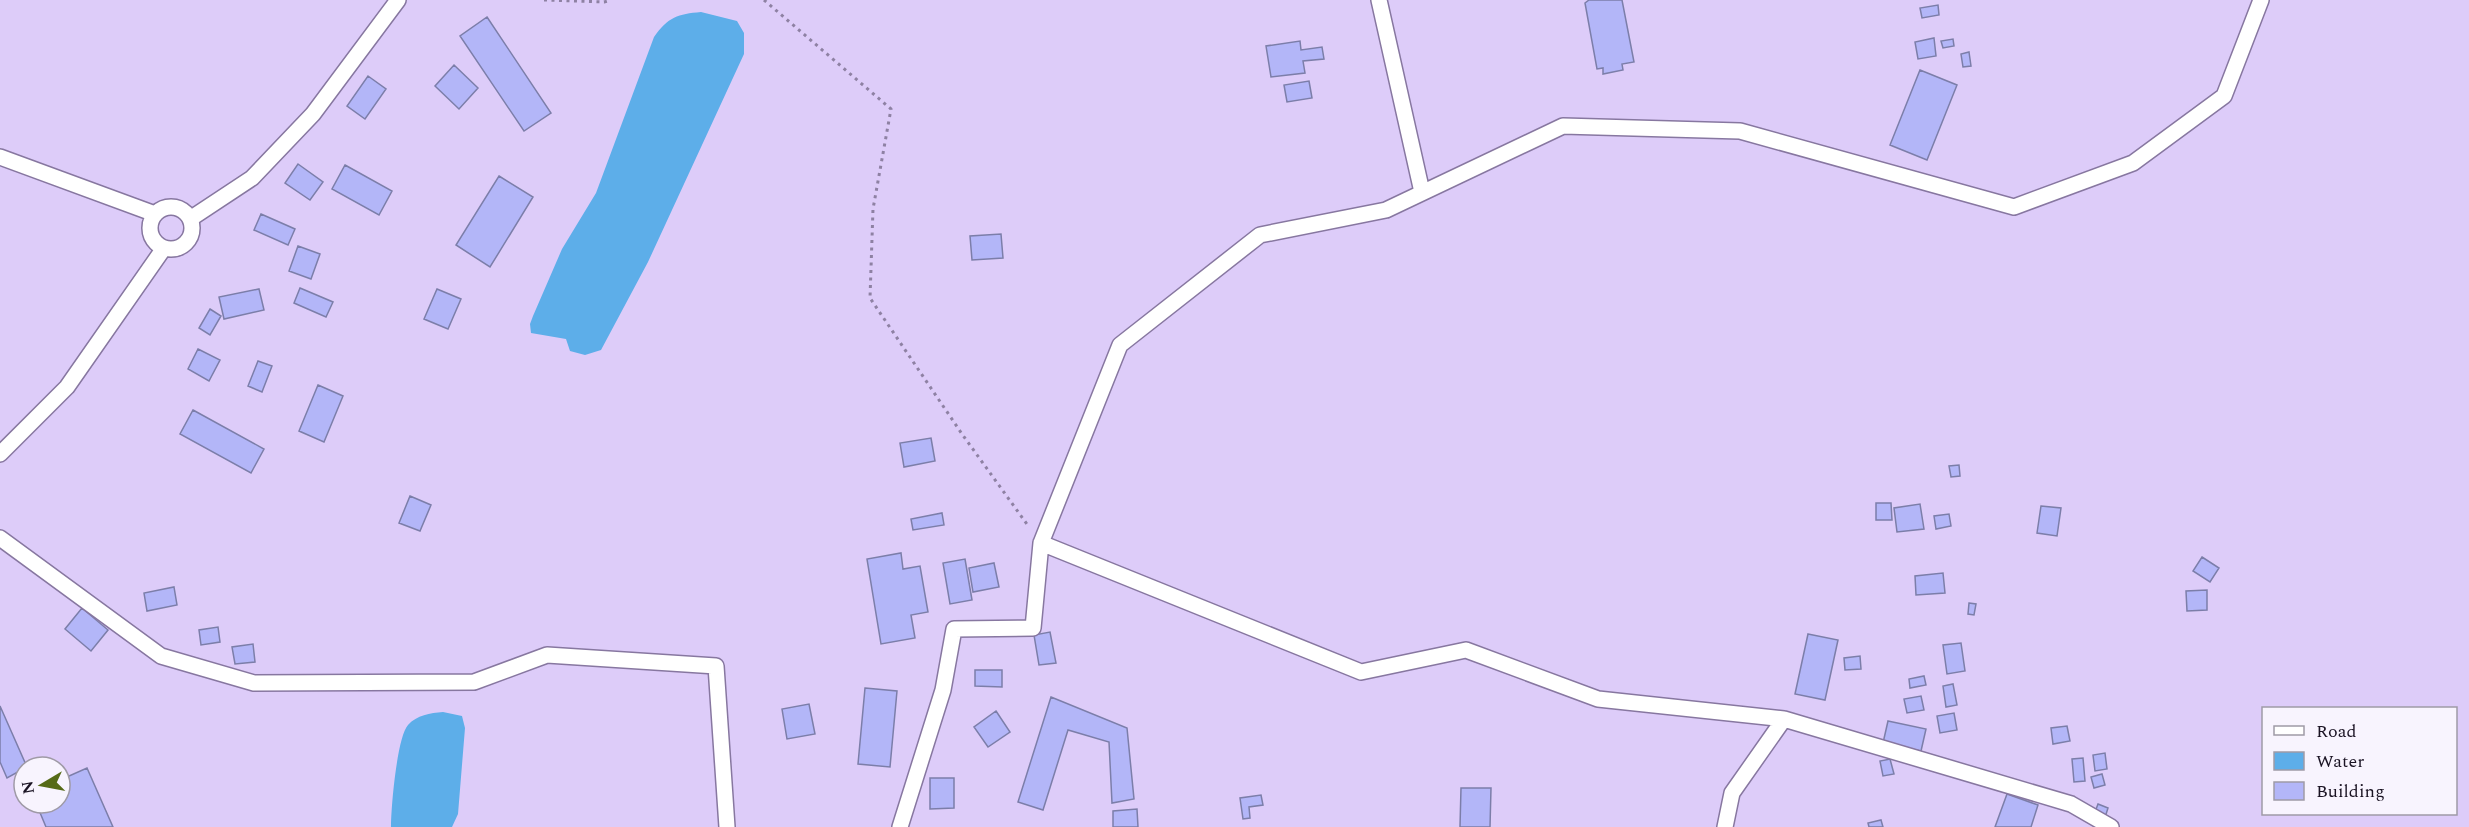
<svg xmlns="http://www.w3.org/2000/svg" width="2469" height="827" viewBox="0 0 2469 827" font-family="Spectral,serif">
	<rect width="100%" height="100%" fill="#ddccf9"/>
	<path fill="#5daee9" d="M701 12 737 21 744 33V54L648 262 601 350 585 355 570 351 566 339 531 333 530 324 533 316 562 249 596 193 654 37C668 17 678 14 701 12Z
		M443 712 462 716 465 728 458 814 452 827H391C391 808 397 737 408 725 417 715 430 713 443 712Z"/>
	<path fill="#b3b6f8" stroke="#7c7ea9" stroke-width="1.5" d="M1589 0H1622L1634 62 1622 64 1623 70 1603 74V68L1597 69 1585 3Z
		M1938 5 1939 15 1922 18 1920 8Z
		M487 17 551 113 524 131 460 36Z
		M1934 38 1936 56 1918 59 1915 42Z
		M1953 39 1954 46 1943 48 1941 41Z
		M1300 41 1301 50 1322 47 1324 59 1303 61 1305 73 1271 77 1266 46Z
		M1969 52 1971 66 1963 67 1961 54Z
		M454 65 478 88 459 109 435 86Z
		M1920 70 1957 85 1927 160 1890 145Z
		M368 76 386 89 365 119 347 106Z
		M1309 81 1312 98 1287 102 1284 85Z
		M298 164 323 182 310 200 285 183Z
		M345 165 392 191 379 215 332 189Z
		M499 176 533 197 490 267 456 245Z
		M261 214 295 229 288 245 254 230Z
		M1001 234 1003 258 972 260 970 236Z
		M298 246 320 254 311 279 289 271Z
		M300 288 333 302 326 317 294 303Z
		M259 289 264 310 224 319 219 297Z
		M437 289 461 299 448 329 424 319Z
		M210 309 221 316 210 335 199 328Z
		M198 349 220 360 209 381 188 369Z
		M258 361 272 366 262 392 248 386Z
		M318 385 343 396 324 442 299 431Z
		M193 410 264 449 251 473 180 434Z
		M931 438 935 461 904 467 900 443Z
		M1959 465 1960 476 1951 477 1949 466Z
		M410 496 431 505 420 531 399 523Z
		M1876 503H1891L1892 520H1876Z
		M1920 504 1924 529 1897 532 1894 508Z
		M2041 506 2061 508 2057 536 2037 533Z
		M942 513 944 525 913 530 911 519Z
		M1949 514 1951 526 1936 529 1934 516Z
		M901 553 903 569 920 566 928 612 911 615 915 638 881 644 867 559Z
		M2202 557 2219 568 2210 582 2193 571Z
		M965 559 972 600 950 604 943 563Z
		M994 563 999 587 973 592 969 568Z
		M1943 573 1945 593 1916 595 1915 576Z
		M174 587 177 605 147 611 144 593Z
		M2207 590V610L2187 611 2186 591Z
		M1969 603 1976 604 1974 615 1968 614Z
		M82 608 108 630 91 651 65 629Z
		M218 627 220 642 201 645 199 630Z
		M1050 632 1056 663 1039 665 1034 635Z
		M1808 634 1838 640 1825 700 1795 694Z
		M1961 643 1965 671 1947 674 1943 645Z
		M253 644 255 662 235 664 232 647Z
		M1860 656 1861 669 1845 670 1844 658Z
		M975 670H1002V687L975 686Z
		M1924 676 1926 685 1910 688 1909 679Z
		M1953 684 1957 705 1946 707 1943 686Z
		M865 688 897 691 890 767 858 764Z
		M1921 696 1924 710 1907 713 1904 699Z
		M1051 697 1127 728 1134 799 1112 803 1109 742 1068 730 1043 810 1018 802Z
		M809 704 815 734 787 739 782 709Z
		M0 706 27 767 7 778 0 762Z
		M996 711 1010 732 988 747 974 727Z
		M1954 713 1957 730 1940 733 1937 716Z
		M1888 721 1926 729 1921 751 1883 743Z
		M2067 726 2070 741 2053 744 2051 728Z
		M2105 753 2107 769 2095 771 2093 755Z
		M2083 758 2085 781 2074 782 2072 759Z
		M1890 759 1894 774 1883 776 1880 761Z
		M87 768 113 827H46L36 803H60V780Z
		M2102 774 2105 785 2094 788 2091 777Z
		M930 778H954V808L930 809Z
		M1461 788H1491L1490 827H1460Z
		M2007 794 2038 805 2031 827H1995Z
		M1261 795 1263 805 1249 807 1250 818 1243 819 1240 798Z
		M2098 804 2108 808 2103 824 2092 820Z
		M1137 809 1138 827H1113V811Z
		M1881 820 1883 827H1869L1868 823Z"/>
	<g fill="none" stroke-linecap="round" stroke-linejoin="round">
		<g stroke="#8777a0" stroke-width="18">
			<path id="minor" d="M1379 0 1422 192
				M0 157 155 214
				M150 228a21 21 0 1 1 42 0a21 21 0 1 1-42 0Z
				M190 219 252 178 313 114 398 0
				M0 454 67 387 164 248
				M0 538 161 656 254 683 474 682 547 655 716 666 727 827
				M1041 543 1120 345 1260 235 1386 210 1563 126 1740 131 2014 207 2133 163 2224 96 2261 0
				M900 827 943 690 954 629 1033 628 1041 543 1361 672 1466 650 1598 699 1784 719
				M1725 827 1732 793 1784 719 2071 804 2111 827"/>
		</g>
		<path stroke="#8e81a3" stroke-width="3" stroke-dasharray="3 4.5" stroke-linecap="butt" d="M544 0 604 2 611 0
			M764 0 891 109 873 209 870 298 962 434 1029 527"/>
		<use href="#minor" stroke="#fff" stroke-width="15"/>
	</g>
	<rect x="2262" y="707" width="195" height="108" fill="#f8f4fe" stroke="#9f9aa6" stroke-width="1.5"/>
	<rect x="2274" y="726" width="30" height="9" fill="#ffffff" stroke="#9f9aa6" stroke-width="1.5"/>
	<text x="2316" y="737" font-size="18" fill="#1a1323">Road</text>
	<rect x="2274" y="752" width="30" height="18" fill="#5daee9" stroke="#9f9aa6" stroke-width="1.5"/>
	<text x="2316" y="767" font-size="18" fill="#1a1323">Water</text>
	<rect x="2274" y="782" width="30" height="18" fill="#b3b6f8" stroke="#9f9aa6" stroke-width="1.5"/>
	<text x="2316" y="797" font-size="18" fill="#1a1323">Building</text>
	<g transform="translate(42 785) rotate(260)"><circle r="28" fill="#f8f4fe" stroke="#9f9aa6" stroke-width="1.5"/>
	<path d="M0-4.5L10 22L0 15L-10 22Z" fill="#566a17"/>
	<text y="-9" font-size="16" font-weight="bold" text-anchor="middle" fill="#1a1323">N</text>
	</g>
</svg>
